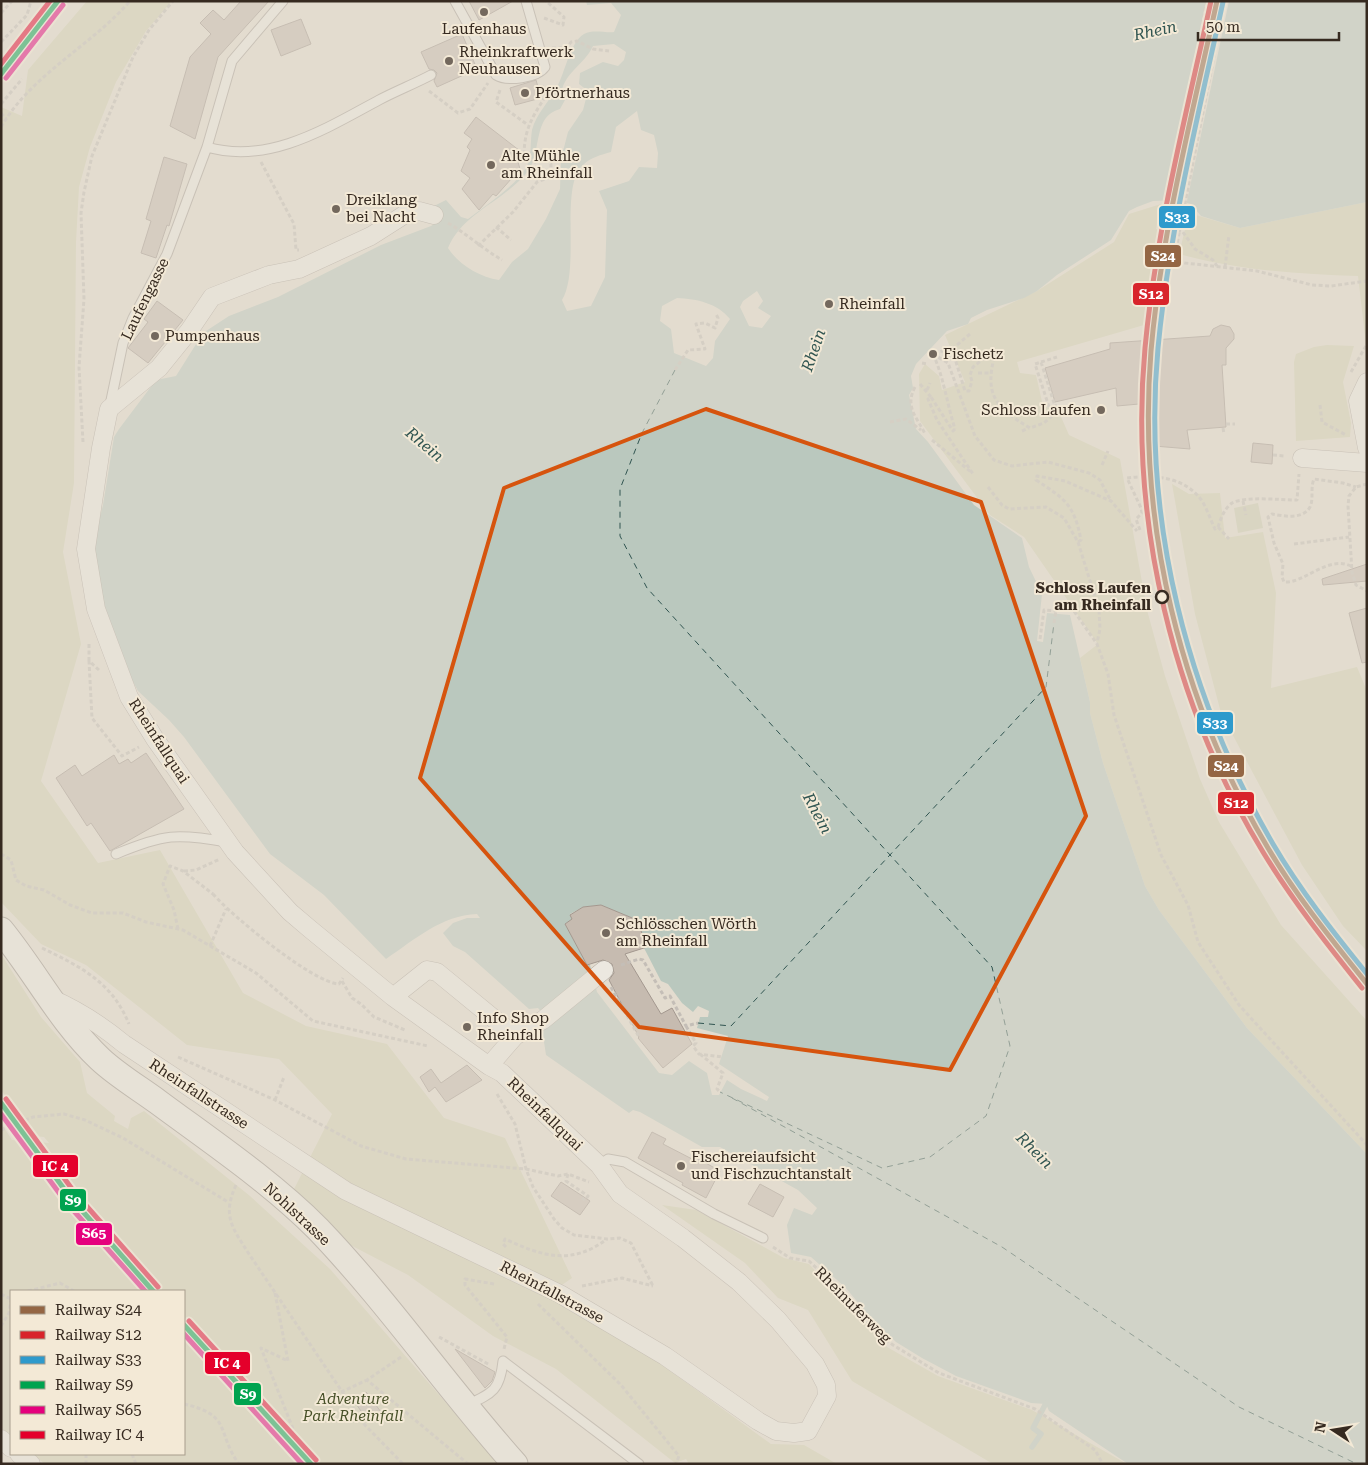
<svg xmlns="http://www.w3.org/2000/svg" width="1368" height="1465" viewBox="0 0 1368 1465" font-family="'Roboto Serif',serif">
	<rect width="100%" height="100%" fill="#e3dccf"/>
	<path fill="#d2d1b3" d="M87 1H172L146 31 116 82 90 147 79 187 76 242 74 483 63 552 81 644 41 781 98 863 160 850 243 993 306 1026 387 1044 444 1118 505 1138 572 1278 546 1296 658 1362 771 1444 804 1445 837 1464H689L686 1459 675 1463 556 1369 493 1336 408 1275 337 1238 292 1193 332 1114 279 1059 187 1045 86 965 41 944 1 902V107L22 116 28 70Z
		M1367 202V353L1358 276C1297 274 1237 270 1179 254L1189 213 1240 228Z
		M1161 204 1156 229 1161 231 1144 325 1017 362 1020 373 1036 375 1043 406 1058 410 1069 435 1120 459 1147 610 1165 676 1200 779 1219 822 1281 925 1367 1021V1154L1247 1028 1159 910 1145 886 1103 763 1090 713V702L1080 658 1098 644 1024 537 990 515 920 421 919 374 925 364 939 376 942 390 965 382 945 335 1037 291 1114 242 1129 214Z
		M1327 345 1354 346 1343 382 1351 423 1350 437 1296 441 1294 362 1296 354 1314 347Z
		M1172 484 1189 494 1220 493 1225 538 1263 532 1276 593 1271 688 1357 667 1367 691V951L1343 926 1302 865 1221 713 1195 614Z
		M1 954 41 1017 80 1062 87 1093 115 1116 114 1121 128 1129 131 1118 144 1111 250 1196 330 1269 499 1464H45L32 1454H184V1291H11V1437L1 1428V1123L12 1140 49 1143 44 1137 35 1136 1 1090Z
		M662 1205 696 1210 784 1258 809 1264 887 1347 938 1376 1032 1410 1127 1464H993L852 1381 808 1310 778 1298 745 1263Z"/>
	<path fill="#cdccb2" d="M1258 503 1263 528 1238 533 1234 508Z"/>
	<path fill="#bac8be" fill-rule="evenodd" d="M586 1H1367V202L1240 228 1201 216 1191 204 1175 200 1153 201 1137 207 1129 211 1111 240 1057 275 1037 291 1024 298 987 310 971 318 968 324 947 331 916 364 911 376 913 388 909 395 916 429 928 442 974 505 1022 538 1029 567 1042 594 1037 641 1043 642 1047 613 1070 615 1090 702V713L1103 763 1145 886 1159 910 1247 1028 1367 1154V1464H1128L1049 1411 1046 1404 1031 1403 956 1376 922 1358 896 1342 871 1318 845 1287 811 1257 791 1253 787 1225 794 1208 812 1215 817 1208 798 1190 720 1147H702L640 1112 633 1110 629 1113 546 1055 542 1029 550 1022 538 1008 529 1009 465 952 453 946 443 933 453 923 467 918H480L477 914C442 915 414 940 386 959L324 895 270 854 184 737 169 720 138 691 125 667 98 591 93 545 103 505 114 437 119 429 156 380 176 376 203 333 229 316 278 297 381 245 431 226 438 221 434 206 446 200 461 217 468 219C486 205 514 187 526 168 532 157 530 142 532 130 536 114 549 102 557 87 565 73 570 42 584 34 593 29 605 33 614 32L621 15 611 3 587 5ZM614 44 626 52 624 60 618 66 603 62 580 73 579 84 588 91 583 110 568 132 561 159 560 189 546 219 528 249 512 262 499 280C479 277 458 264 448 248 462 213 506 200 528 171 542 153 532 116 560 109L565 100 561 97C562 73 584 66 593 46ZM637 111 641 130 654 135 658 153 657 168 639 167 629 181 599 191 607 210 605 277 591 306 567 311 562 300C581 269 559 186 583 165 591 157 601 155 611 152L616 127ZM757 291 763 301 758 308 771 316 762 328 749 326 740 307 743 301ZM677 298C697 299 717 303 730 319L715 341 713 358 706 366 674 353 671 329 660 321 662 306ZM601 905 637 920 647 946 644 948 661 981 668 984 682 1003 693 1012 698 1006 709 1011 708 1017H700L697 1028 728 1036 719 1064 769 1097 767 1101 741 1089 727 1080 719 1095H712L707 1073 689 1061 672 1075 659 1073 597 992 590 965H587L565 924 572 919 570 914 583 907Z"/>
	<path fill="#e3dccf" d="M1206 1H1229L1186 206 1175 203H1163Z"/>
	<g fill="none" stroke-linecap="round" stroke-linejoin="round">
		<path stroke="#bac8be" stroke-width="5.5" d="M1032 1447 1041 1434 1033 1428 1046 1403 1051 1401"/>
		<path stroke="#315551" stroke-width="1" stroke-dasharray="6 5" stroke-linecap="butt" d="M675 370 642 433 620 489V536L647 588 992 967 1010 1046 986 1116 930 1157 882 1168 720 1092
			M698 1023 731 1026 1046 687 1054 623
			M732 1098 1002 1247 1239 1407 1357 1464"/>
	</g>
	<path fill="#c6bbb0" stroke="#a3988f" d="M241 1H269L218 57 195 139 170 126 190 57 211 34 200 23 213 10 224 20Z
		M469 1H513L479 20Z
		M301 19 311 44 281 56 271 30Z
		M462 34 477 69 437 87 434 81 437 73 434 70 429 69 421 52Z
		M536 80 541 98 515 105 510 88Z
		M476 117 524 154 518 162 520 169 496 196 493 194 479 210 462 189 470 178 461 171 470 150 467 147 472 139 464 133Z
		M164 157 187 164 169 226 167 225 156 258 141 253 151 221 146 219Z
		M157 301 183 320 148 363 128 348 148 322 144 319Z
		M1221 325 1230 327 1234 334V339L1226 348V365H1222L1226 427 1187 430 1190 449 1154 446 1150 403 1117 406 1116 388 1055 402 1045 368 1110 349V343L1210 336 1213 329Z
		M1253 443 1273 445 1272 464 1251 462Z
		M1367 564V581L1323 585 1322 579Z
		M1367 608V662L1362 663 1349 613Z
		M146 753 184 809 110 851 91 823 87 826 56 778 75 765 82 776 114 755 119 764 128 759 131 763Z
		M601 905 637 920 647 947 625 954 661 1014 672 1008 692 1044 663 1068 638 1038 639 1037 609 980 614 973 612 964 603 960 587 965 565 924 572 919 570 915 583 907Z
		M467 1065 482 1080 446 1102 435 1087 429 1092 420 1077 431 1069 441 1083Z
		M652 1132 666 1139 663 1144 694 1160 695 1157 720 1171 706 1198 682 1185 683 1183 638 1158Z
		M561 1182 590 1201 580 1215 551 1196Z
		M760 1184 784 1197 773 1217 748 1204Z
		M455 1349 495 1372 492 1381 485 1388Z
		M366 1392 381 1412 368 1421 354 1401Z"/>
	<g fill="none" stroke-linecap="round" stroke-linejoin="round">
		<g stroke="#a8a198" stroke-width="11">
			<path id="lane" d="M455 1 496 75C507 82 537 78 545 67L526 1
				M207 147C269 165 327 128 379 100 396 91 414 84 431 75
				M110 405 123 343 133 318 167 254 207 147 232 61 283 1
				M116 854C164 834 177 833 227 842
				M599 1165 608 1159 625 1162 714 1214 763 1238
				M467 1405C493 1393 500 1390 503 1361L639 1464"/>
		</g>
		<g stroke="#a8a198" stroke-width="19">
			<path id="street" d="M1367 382 1358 401 1367 448
				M1302 458 1367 463
				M393 997 427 970 437 972 515 1036 489 1066
				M50 998C78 1010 101 1025 124 1044L346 1191 560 1294 665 1356 758 1421 776 1431 794 1433 808 1431 827 1396 826 1385 815 1364 778 1320 739 1282 683 1238 620 1194 599 1165 502 1073 489 1066 393 997 310 929 290 912 235 852 155 739 129 697 96 609 86 549 101 448 109 409 159 368 189 331 212 297 269 275 299 269 371 236 407 213 419 211 434 215
				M515 1036 543 1020 604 970
				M1 1439 11 1448
				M19 1454 31 1464"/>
		</g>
		<g stroke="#989188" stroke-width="27">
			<path id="secondary" d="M1 930C36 973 60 1021 100 1059 117 1075 139 1088 158 1102 212 1142 270 1181 318 1229 389 1303 447 1388 515 1464"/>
		</g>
		<path stroke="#c4beb7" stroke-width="3" stroke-dasharray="4 2.5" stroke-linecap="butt" d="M1207 1 1161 227 1182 231 1195 249 1213 260 1217 266
			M1 13 12 1
			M544 18 563 25 564 17 546 1
			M1 42 27 15 31 1
			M552 48H567L571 42 577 41 593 49 609 51
			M500 90 496 102 528 125
			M429 91 458 113 470 109 488 83
			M1 104 22 79
			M1 113 6 119
			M1 127C32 74 91 46 130 1
			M261 162 294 224 296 250H299
			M448 223C467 234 483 249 502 260
			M496 227 511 240
			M478 246 513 212 537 182 548 178 551 173V164L545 155 535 162 524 153C525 128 532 118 545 97L542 85
			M1176 249 1175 256 1178 261 1185 263 1257 271 1312 285 1331 286 1367 281
			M1225 267 1229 235
			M952 349 965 391H969L972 381 970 375 973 367 992 352 995 354C984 395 995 407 1030 428L1044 423 1052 416 1035 364 1041 362 1055 406 1057 405
			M952 349 970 334
			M934 353 952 349
			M933 354 948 363 975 436 994 460 1012 466 1048 462 1089 473 1100 480 1111 501
			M933 354C944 378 947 404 955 429
			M1041 362 1057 357
			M922 363 927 364
			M675 370 688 350 705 349 696 324 705 323 715 328 718 318 716 314
			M1351 372 1367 344
			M978 373H990
			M920 384 931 397
			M915 387C904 408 918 418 925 434
			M927 390 930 383
			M1320 405 1322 422 1346 435
			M890 422 906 419 921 430
			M1151 423 1152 436
			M1226 424H1235
			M1223 428 1224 434
			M955 429 953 431 931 397 928 399 937 420 973 474
			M1022 431 1029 428
			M932 440 971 472
			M83 442 79 367 84 299 81 213 84 192 92 156 133 57 149 30 173 1
			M1273 455 1284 456
			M1102 465 1108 451
			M1367 484 1356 487 1349 496 1348 506 1352 572 1356 585 1367 591
			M988 487 1002 505 1009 509 1046 507 1064 518 1078 542 1099 610 1100 629 1097 643
			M1243 501 1246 515
			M1218 527 1229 539
			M1140 530 1136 519 1142 513 1141 508 1127 478C1153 475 1181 476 1199 497 1206 505 1210 519 1215 529L1218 527C1221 518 1224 509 1232 503 1244 496 1282 500 1297 500L1299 474
			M1078 542 1081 540C1074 504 1065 499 1036 480L1037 476 1065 481 1111 501 1137 531
			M1294 544 1349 537
			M1351 566C1327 555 1304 584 1284 582L1282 577 1283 564 1274 543 1268 517 1272 514C1283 516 1303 520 1310 507 1314 499 1310 488 1314 479L1343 483 1356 487
			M1054 623 1056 611
			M1040 639 1044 610 1056 611 1069 604 1097 644 1108 674 1114 715 1161 855 1188 905 1198 942 1239 1005 1367 1145
			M89 644V661
			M99 670 89 661 92 718 122 756 139 747
			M1 854 11 860 16 880 26 886 44 890 70 905 92 913H123L146 922 183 930 256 973 313 1021 428 1046
			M184 871 196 870 220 859
			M213 894C231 915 313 983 339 984L343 978
			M178 929 174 910 163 884 170 866 183 871 213 894
			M210 946 226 909
			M42 948C81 967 112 982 129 1024
			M621 965 639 959 643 960 665 998 670 996 686 1026 698 1023
			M342 981 352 998 361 1004 374 1017 405 1030
			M611 987 639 1037
			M686 1026 696 1043 693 1046 699 1054 722 1057
			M700 1054 723 1073 717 1089 720 1092
			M178 1057 275 1100 361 1146 406 1159 526 1169 558 1176 568 1174 589 1182
			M497 1094 515 1124 526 1169 533 1187 554 1219 562 1228 574 1235 607 1239 620 1238 631 1243 653 1286
			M275 1100 284 1077
			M1 1130 33 1117 64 1114 85 1120 123 1138 228 1202
			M568 1174 566 1181 588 1196 585 1200 582 1198
			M236 1185C222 1216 232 1227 249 1254L364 1424 403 1464
			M506 1247 503 1244 505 1239C542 1256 571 1266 607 1239
			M773 1247 790 1258 809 1261 837 1287 873 1329 893 1345 939 1373 1035 1409 1095 1450 1103 1464
			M494 1284 465 1279V1285L507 1337 504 1349
			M582 1286 622 1278 653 1286
			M28 1291 60 1283 74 1291
			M275 1293 288 1361 261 1348 307 1464
			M1 1294 11 1299
			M538 1304 621 1385 679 1456 676 1464
			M1 1326 9 1313 11 1299
			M439 1337 490 1365
			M401 1357 367 1380 468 1464
			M341 1392 367 1380
			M184 1404C233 1415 216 1433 239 1464
			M86 1454V1464
			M132 1454 136 1464"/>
		<use href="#lane" stroke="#ece8e0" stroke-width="9"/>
		<use href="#street" stroke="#ece8e0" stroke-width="18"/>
		<use href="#secondary" stroke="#ece8e0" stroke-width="25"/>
		<path stroke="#c4beb7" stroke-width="3" stroke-dasharray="4 2.5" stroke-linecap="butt" d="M1176 249 1225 1"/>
		<g stroke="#f3e9d6" stroke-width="9">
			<path id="rail-1" d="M1217 1C1192 115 1161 235 1151 351 1137 523 1180 701 1268 848 1297 897 1332 940 1367 984"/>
		</g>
		<g stroke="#f3e9d6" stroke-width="9">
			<path id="rail-2" d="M1211 1C1186 115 1156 231 1145 348 1129 521 1173 704 1263 852 1292 900 1327 944 1362 988"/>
		</g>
		<g stroke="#f3e9d6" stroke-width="9">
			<path id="rail-3" d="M1223 2C1198 116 1169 232 1158 348 1142 520 1187 696 1273 844 1300 890 1333 932 1367 974"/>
		</g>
		<g stroke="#f3e9d6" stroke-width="9">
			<path id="rail-4" d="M1 74 58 1
				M1 1103 70 1197 153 1291
				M184 1325 311 1464"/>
		</g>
		<g stroke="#f3e9d6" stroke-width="9">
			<path id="rail-5" d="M6 78 63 5
				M1 1114 65 1201 145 1291
				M184 1334 302 1464"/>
		</g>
		<g stroke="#f3e9d6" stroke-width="9">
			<path id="rail-6" d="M1 64 50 1
				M6 1099 75 1193 158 1287
				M189 1321 316 1460"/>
		</g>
		<use href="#rail-1" stroke="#946644" stroke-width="5"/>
		<use href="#rail-2" stroke="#d8242b" stroke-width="5"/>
		<use href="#rail-3" stroke="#2e9acc" stroke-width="5"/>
		<use href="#rail-4" stroke="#00a34f" stroke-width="5"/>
		<use href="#rail-5" stroke="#e5007d" stroke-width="5"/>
		<use href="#rail-6" stroke="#e4002b" stroke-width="5"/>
	</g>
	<path d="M0 0H1368V1465H0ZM706 409 981 502 1086 816 950 1070 639 1027 420 778 504 488Z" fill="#e3dccf" fill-opacity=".55" fill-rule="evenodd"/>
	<path fill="none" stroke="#d6540e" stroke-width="4" stroke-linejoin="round" d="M706 409 981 502 1086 816 950 1070 639 1027 420 778 504 488Z"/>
	<g fill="#73685d" stroke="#f3e9d6" stroke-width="2">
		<circle cx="484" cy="12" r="5"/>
		<circle cx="449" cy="61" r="5"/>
		<circle cx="525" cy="93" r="5"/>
		<circle cx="491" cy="165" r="5"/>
		<circle cx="336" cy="209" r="5"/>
		<circle cx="829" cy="304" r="5"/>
		<circle cx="155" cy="336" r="5"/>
		<circle cx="933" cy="354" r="5"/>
		<circle cx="1101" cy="410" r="5"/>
		<circle cx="606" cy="933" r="5"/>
		<circle cx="467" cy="1027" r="5"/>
		<circle cx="681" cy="1166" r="5"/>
	</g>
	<circle fill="#f3e9d6" stroke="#362a20" stroke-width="2.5" cx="1162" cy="597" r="6"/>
	<g text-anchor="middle" stroke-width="4" stroke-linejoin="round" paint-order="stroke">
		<g font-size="15" fill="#362a20" stroke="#f3e9d6" text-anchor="start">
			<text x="484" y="34" text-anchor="middle">Laufenhaus</text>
			<text x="459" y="57">Rheinkraftwerk<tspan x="459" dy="17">Neuhausen</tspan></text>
			<text x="535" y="98">Pförtnerhaus</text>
			<text x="501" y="161">Alte Mühle<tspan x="501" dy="17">am Rheinfall</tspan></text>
			<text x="346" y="205">Dreiklang<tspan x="346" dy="17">bei Nacht</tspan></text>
			<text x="839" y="309">Rheinfall</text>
			<text x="165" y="341">Pumpenhaus</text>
			<text x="943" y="359">Fischetz</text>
			<text x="1091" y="415" text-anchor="end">Schloss Laufen</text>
			<text x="616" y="929">Schlösschen Wörth<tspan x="616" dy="17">am Rheinfall</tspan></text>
			<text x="477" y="1023">Info Shop<tspan x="477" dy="17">Rheinfall</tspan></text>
			<text x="691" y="1162">Fischereiaufsicht<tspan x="691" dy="17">und Fischzuchtanstalt</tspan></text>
		</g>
		<g font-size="15" fill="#362a20" stroke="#f3e9d6">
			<text transform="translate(145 299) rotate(-64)" y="5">Laufengasse</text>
			<text transform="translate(159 741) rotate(57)" y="5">Rheinfallquai</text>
			<text transform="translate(199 1094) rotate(33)" y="5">Rheinfallstrasse</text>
			<text transform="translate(545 1114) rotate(44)" y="5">Rheinfallquai</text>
			<text transform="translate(297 1214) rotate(43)" y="5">Nohlstrasse</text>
			<text transform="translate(552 1292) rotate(28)" y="5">Rheinfallstrasse</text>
			<text transform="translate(853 1305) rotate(45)" y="5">Rheinuferweg</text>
		</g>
		<g font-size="15" font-weight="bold" fill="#362a20" stroke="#f3e9d6" text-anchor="end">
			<text x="1151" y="593">Schloss Laufen<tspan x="1151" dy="17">am Rheinfall</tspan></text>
		</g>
		<g font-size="15" font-style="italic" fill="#485129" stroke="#f3e9d6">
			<text x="353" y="1404">Adventure<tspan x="353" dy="17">Park Rheinfall</tspan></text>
		</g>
		<g font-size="16" font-style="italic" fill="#315551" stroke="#f3e9d6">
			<text transform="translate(1155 30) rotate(-12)" y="6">Rhein</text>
			<text transform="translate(813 350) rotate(-71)" y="6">Rhein</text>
			<text transform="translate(425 444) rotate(40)" y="6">Rhein</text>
			<text transform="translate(818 813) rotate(62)" y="6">Rhein</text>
			<text transform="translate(1035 1150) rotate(45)" y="6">Rhein</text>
		</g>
	</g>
	<g stroke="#f3e9d6" stroke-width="2">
		<rect x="1158" y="205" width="38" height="24" rx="5" fill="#2e9acc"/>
		<rect x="1144" y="244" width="38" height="24" rx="5" fill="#946644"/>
		<rect x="1132" y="282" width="38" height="24" rx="5" fill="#d8242b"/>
		<rect x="1196" y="711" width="38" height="24" rx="5" fill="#2e9acc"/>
		<rect x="1207" y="754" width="38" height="24" rx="5" fill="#946644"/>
		<rect x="1217" y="791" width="38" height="24" rx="5" fill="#d8242b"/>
		<rect x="32" y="1154" width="47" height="24" rx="5" fill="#e4002b"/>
		<rect x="59" y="1188" width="28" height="24" rx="5" fill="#00a34f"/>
		<rect x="75" y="1222" width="38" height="24" rx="5" fill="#e5007d"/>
		<rect x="204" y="1351" width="47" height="24" rx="5" fill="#e4002b"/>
		<rect x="233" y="1382" width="29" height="24" rx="5" fill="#00a34f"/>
	</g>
	<g font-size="14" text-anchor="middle" font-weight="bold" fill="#fff">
		<text x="1177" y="222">S33</text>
		<text x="1163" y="261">S24</text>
		<text x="1151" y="299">S12</text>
		<text x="1215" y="728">S33</text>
		<text x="1226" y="771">S24</text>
		<text x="1236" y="808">S12</text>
		<text x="55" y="1171">IC 4</text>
		<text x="73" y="1205">S9</text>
		<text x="94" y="1238">S65</text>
		<text x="227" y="1368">IC 4</text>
		<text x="248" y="1399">S9</text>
	</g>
	<rect width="1368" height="1465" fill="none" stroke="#362a20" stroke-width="5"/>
	<rect x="10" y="1290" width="175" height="165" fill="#f3e9d6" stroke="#a79d8d"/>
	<rect x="20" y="1306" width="25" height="8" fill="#946644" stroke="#a79d8d"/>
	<text x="55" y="1315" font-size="15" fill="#362a20">Railway S24</text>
	<rect x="20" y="1331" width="25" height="8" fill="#d8242b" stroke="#a79d8d"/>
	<text x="55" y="1340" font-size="15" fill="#362a20">Railway S12</text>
	<rect x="20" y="1356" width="25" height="8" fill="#2e9acc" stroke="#a79d8d"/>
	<text x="55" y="1365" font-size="15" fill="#362a20">Railway S33</text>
	<rect x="20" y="1381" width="25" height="8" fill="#00a34f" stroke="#a79d8d"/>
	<text x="55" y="1390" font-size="15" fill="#362a20">Railway S9</text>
	<rect x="20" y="1406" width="25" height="8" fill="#e5007d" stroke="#a79d8d"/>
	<text x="55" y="1415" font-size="15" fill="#362a20">Railway S65</text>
	<rect x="20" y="1431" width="25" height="8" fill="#e4002b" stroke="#a79d8d"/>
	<text x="55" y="1440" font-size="15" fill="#362a20">Railway IC 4</text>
	<g transform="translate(1333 1430) rotate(282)" stroke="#f3e9d6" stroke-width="4" paint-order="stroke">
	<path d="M0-4L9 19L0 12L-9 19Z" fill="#362a20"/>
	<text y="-8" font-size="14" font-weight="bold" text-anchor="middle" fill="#362a20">N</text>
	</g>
	<path d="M1198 32v8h141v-8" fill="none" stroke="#362a20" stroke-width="2.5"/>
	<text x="1206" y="32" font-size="15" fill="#362a20" stroke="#f3e9d6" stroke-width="4" paint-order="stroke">50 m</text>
</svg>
